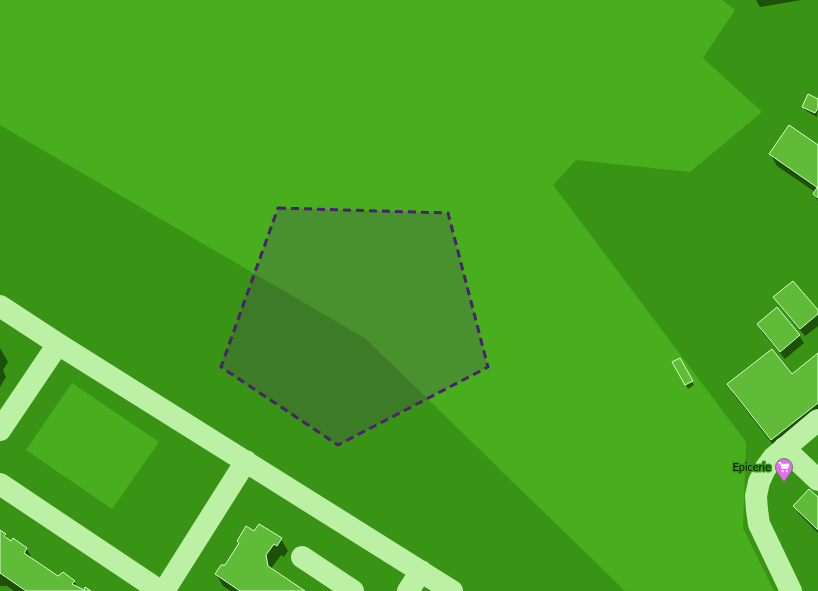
<svg xmlns="http://www.w3.org/2000/svg" width="818" height="591" viewBox="0 0 818 591" font-family="Lato,sans-serif">
	<rect width="100%" height="100%" fill="#399415"/>
	<path fill="#48ae1d" d="M0 0H722L735 10 703 58 762 112 690 172 576 160 553 185 746 442 743 528 774 591H625L366 339 0 125Z
		M72 383 159 442 112 509 26 450Z"/>
	<path fill="#0007" d="M756 0H801L760 7Z
		M818 100 817 117 805 110 803 107Z
		M818 146V201L814 194 815 192 777 166 770 154Z
		M775 298 818 312V326L805 336 779 305Z
		M758 325 799 335 804 343 785 359 763 333Z
		M0 348 8 362 3 370 6 377 0 387Z
		M818 355V420L778 451 735 396 728 385 792 375Z
		M680 359 694 385 688 389 674 363Z
		M818 499V533L799 514 794 506Z
		M0 531 5 534 8 540 26 548 33 560 58 577 74 581 78 588 83 591H14L7 586H0Z
		M254 533 281 539 288 551 284 557 281 555 272 567 273 571 303 591H231L223 586 216 574 226 566Z"/>
	<path fill="#60bb39" stroke="#dbfccd" d="M808 94 818 99V108L815 113 802 107Z
		M789 125 818 145V188L769 154Z
		M818 186V198L813 194Z
		M793 281 818 310V314L800 329 773 297Z
		M777 307 800 335 780 352 757 324Z
		M772 349 792 374 818 353V403L771 440 727 384Z
		M680 358 693 381 685 385 672 362Z
		M809 489 818 497V530L793 506Z
		M259 524 282 538 277 546 274 544 266 555 268 566 305 591H240L215 574 221 565H225L239 543 237 541 246 526 254 531Z
		M0 530 6 534 4 536 11 541 13 538 27 548 24 553 58 576 63 572 75 581 72 584 84 590 85 587 91 591H26L0 573Z"/>
	<g fill="none" stroke-linecap="round" stroke-linejoin="round">
		<path stroke="#bcf1a5" stroke-width="22" d="M0 306 58 344 452 591
			M0 430 58 344
			M784 448 818 480
			M0 484 160 591
			M302 557 353 591
			M164 591 246 461
			M408 591 421 571"/>
		<path stroke="#bcf1a5" stroke-width="22" d="M791 591 759 524 757 510 756 496 759 482 765 469 773 458 818 420"/>
	</g>
	<path fill="#4b2071" fill-opacity="0.2" stroke="#4b2071" stroke-width="3" stroke-dasharray="8 5" stroke-linejoin="round" d="M278 208 448 213 488 367 338 445 221 367Z"/>
	<defs>
		<g id="supermarket-pin" transform="scale(0.9)"><path d="M0 17L-7.5 6A9.5 9.5 0 1 1 7.5 6Z" fill="#ea66ff" stroke="#399415"/><path d="M-6-5.5h2.5l.6 2H6L4.5 2H-2.5L-4.4-4H-6ZM-1.5 3.2a1.3 1.3 0 1 0 .1 0ZM3 3.2a1.3 1.3 0 1 0 .1 0Z" fill="#fff"/></g>
	</defs>
	<g fill-rule="evenodd">
		<use href="#supermarket-pin" x="784" y="467"/>
	</g>
	<g text-anchor="middle" stroke-width="3" stroke-linejoin="round" paint-order="stroke">
		<g font-size="11" fill="#111" stroke="#399415" text-anchor="end">
			<text x="771" y="471">Epicerie</text>
		</g>
	</g>
</svg>
